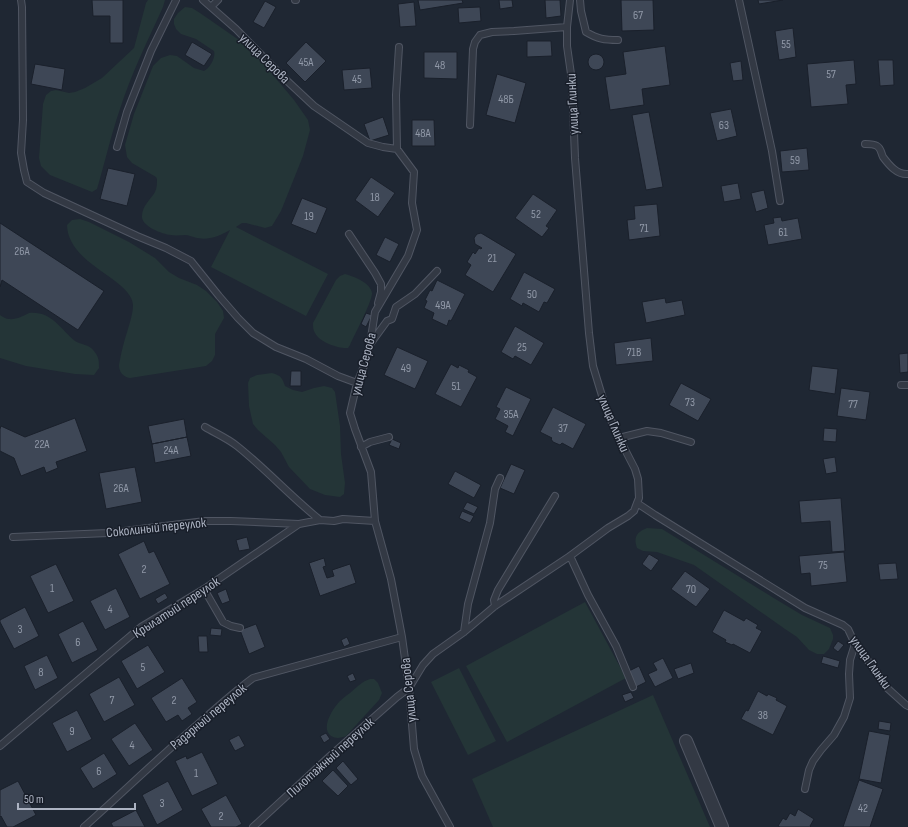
<svg xmlns="http://www.w3.org/2000/svg" width="908" height="827" viewBox="0 0 908 827" font-family="'Sofia Sans Condensed',sans-serif">
	<rect width="100%" height="100%" fill="#1f2733"/>
	<path fill="#243537" d="M148 0H165L163 7C148 40 131 74 120 109 111 135 105 162 97 189L92 192 50 175 41 166 39 158 43 104 46 95 51 91 56 90 69 93 75 92 85 88 102 78 134 48 146 3Z
		M185 7 192 8 200 13 239 40 262 62 294 100 308 120 310 130 303 156 281 211 272 226 265 228 246 223H242L236 227 328 274 306 316 211 267 230 230C224 233 218 237 210 238 200 240 195 237 186 235 181 235 176 236 171 235 162 234 141 226 142 216 142 206 151 199 155 192 157 188 157 183 157 179L156 177 132 163 127 157 125 145 134 114 153 66 161 58 170 55 177 56 194 68 204 71C210 68 216 57 214 51L196 39 181 34 176 29 174 24V19L178 13Z
		M80 219 89 222 129 242 155 258 169 272 179 278 197 285 206 291 217 302 223 311 224 318 215 334V355L212 361 206 366 130 378C123 377 119 372 119 365 121 353 124 341 128 329 130 322 133 313 133 305 132 279 68 265 67 225L72 220Z
		M345 274C353 276 371 283 372 293 373 300 354 336 350 345L348 348C339 349 319 342 315 333 313 330 313 327 313 323L336 280 340 276Z
		M29 313C52 311 60 329 75 341 81 345 89 344 94 351 99 357 99 361 99 368L94 375 75 374 26 366 0 358V315C3 317 6 319 9 319 15 320 24 316 29 313Z
		M272 373C282 376 282 378 285 386L293 390 302 392 314 388 324 386 332 388 335 392 340 426 341 454 345 483 344 494 340 497 325 495 310 489 289 467 281 452 275 445 258 430 253 424 249 406 248 383 250 378 257 375Z
		M647 528 662 529 777 600 802 615 830 628 833 635V639L829 649 824 654H817L809 650 797 637 785 629 694 565 657 552 643 551 637 548C633 537 637 532 647 528Z
		M585 602 626 678 507 742 466 666Z
		M459 668 496 741 468 755 431 682Z
		M370 679H374L378 683 382 693 379 700 346 736C341 738 336 739 331 736 320 728 333 708 340 701 343 698 346 696 350 693 357 687 361 682 370 679Z
		M653 695 710 827H493L472 779Z"/>
	<path fill="#3e4756" stroke="#1a202b" d="M92 0H123V43H110V16H93Z
		M418 0H462L463 3 420 10Z
		M499 0H512L513 7 500 9Z
		M545 0H560L561 16 546 18Z
		M621 0H653L654 30 622 31Z
		M758 0H783L759 4Z
		M265 1 276 7 264 28 253 22Z
		M414 2 416 26 400 27 398 4Z
		M480 7 481 21 459 23 458 8Z
		M793 28 796 57 779 60 775 31Z
		M527 41H551L552 56 527 57Z
		M192 42 212 54 204 66 185 55Z
		M306 42 326 61 305 82 286 63Z
		M665 46 670 85 642 89 644 105 610 110 605 77 626 74 623 52Z
		M424 52H457V79L424 78Z
		M588 62a8 8 0 1 1 16 0a8 8 0 1 1-16 0Z
		M854 60 856 84 846 85 848 104 811 107 807 64Z
		M878 60H893L894 85 880 86Z
		M741 61 743 80 733 81 730 63Z
		M35 64 65 69 62 90 31 84Z
		M370 68 372 88 344 90 342 70Z
		M497 74 526 83 515 123 486 115Z
		M731 109 737 136 717 141 710 113Z
		M649 112 663 187 646 190 632 115Z
		M383 117 389 135 370 141 364 124Z
		M412 120H434L435 146H412Z
		M807 148 809 170 782 172 780 151Z
		M108 168 135 174 127 206 100 199Z
		M371 177 395 193 378 217 355 200Z
		M738 183 741 199 724 202 721 186Z
		M764 190 768 208 756 212 751 193Z
		M533 194 557 210 546 226 549 228 542 237 515 218Z
		M302 198 327 208 316 234 291 224Z
		M657 204 660 236 629 240 627 220 635 219 634 206Z
		M781 217 782 221 798 218 802 239 768 245 764 225 774 223 773 218Z
		M0 223 104 291 78 330 2 280 0 287Z
		M481 233 516 254 493 292 465 275 471 265 467 262 473 252 475 254 479 248 481 249 482 248 475 244 474 238 477 234Z
		M385 237 399 244 390 262 376 255Z
		M524 272 555 289 547 303 544 302 539 312 523 303 522 306 510 299Z
		M437 280 465 294 451 321 449 320 447 326 432 319 434 313 424 308 427 301 425 300 430 290 432 291Z
		M665 298 666 303 682 300 685 315 646 323 642 302Z
		M366 313 372 315 366 327 361 324Z
		M515 326 544 343 531 365 515 356 513 359 501 352Z
		M651 338 653 361 616 365 614 343Z
		M397 347 428 361 415 389 384 375Z
		M908 353V372L900 373 899 354Z
		M451 364 458 368 459 365 469 370 468 372 477 377 461 407 435 394Z
		M812 366 838 369 835 394 809 390Z
		M291 371H301V386H290Z
		M681 383 711 399 698 421 669 405Z
		M506 387 531 399 513 436 505 432 508 426 495 419 500 409 496 407Z
		M841 388 870 392 866 420 837 416Z
		M553 407 586 424 573 449 562 443 560 445 553 442 551 439 552 438 540 432Z
		M75 418 87 451 56 462 58 468 46 473 44 467 21 476 14 458 0 451V429L1 426 25 437Z
		M184 419 187 437 152 444 148 426Z
		M824 428 837 429 836 442 823 441Z
		M187 437 191 456 155 463 152 444Z
		M392 439 401 443 399 449 389 445Z
		M835 457 837 472 826 474 823 459Z
		M511 464 525 470 514 494 500 488Z
		M135 467 142 502 106 509 99 473Z
		M455 471 481 485 474 498 448 484Z
		M841 498 845 551 832 552 830 521 801 523 799 501Z
		M467 502 478 507 474 514 463 509Z
		M462 511 474 516 470 523 459 518Z
		M247 537 250 549 239 551 236 540Z
		M144 541 149 553 154 551 170 584 140 599 118 554Z
		M844 552 847 582 811 586 810 573 801 574 799 556Z
		M649 554 659 560 651 571 642 564Z
		M324 558 326 566 323 567 327 578 334 576 332 570 350 564 356 583 320 596 309 563Z
		M896 563 898 579 880 580 878 564Z
		M56 564 74 601 48 613 30 576Z
		M685 571 710 589 696 607 671 589Z
		M116 588 130 617 105 630 90 601Z
		M226 589 230 601 222 604 217 593Z
		M165 593 168 598 158 604 155 599Z
		M25 607 39 636 14 649 0 622V620Z
		M724 610 744 621 746 618 758 625 756 628 762 631 750 653 733 644 732 645 725 642 726 640 712 632Z
		M83 621 98 650 72 663 58 634Z
		M256 624 265 647 249 654 240 630Z
		M211 628 222 629 221 636 210 635Z
		M198 636H207L208 652H199Z
		M347 637 350 644 344 647 341 640Z
		M838 641 844 645 838 652 833 648Z
		M148 645 165 672 137 689 121 661Z
		M47 655 58 678 35 690 24 666Z
		M823 656 840 661 838 668 821 663Z
		M663 658 673 678 655 687 648 674 657 670 653 663Z
		M691 663 694 673 678 679 674 669Z
		M639 666 646 682 636 687 629 671Z
		M353 673 356 680 350 682 347 676Z
		M119 677 135 705 104 722 89 694Z
		M182 678 197 702 188 708 192 714 182 721 178 715 166 722 151 698Z
		M758 691 767 696 768 694 777 698 776 700 787 706 773 735 741 719 746 710 748 711Z
		M631 692 634 698 625 702 622 695Z
		M77 710 92 739 67 752 52 723Z
		M879 721 891 723 890 731 878 729Z
		M135 723 153 750 129 766 111 739Z
		M869 731 890 735 881 783 859 779Z
		M326 733 330 739 324 743 320 736Z
		M239 735 245 746 235 751 229 740Z
		M202 752 218 784 192 796 175 761 186 756 187 759Z
		M104 753 117 774 93 789 80 768Z
		M343 761 358 779 351 785 336 768Z
		M333 770 348 786 338 796 322 781Z
		M859 780 883 789 870 827H843Z
		M18 781 36 815 13 827H7L1 816 0 817V790Z
		M168 781 183 810 157 825 142 795Z
		M226 795 242 824 236 827H211L201 809Z
		M798 809 814 819 810 826 811 827H780L778 826 783 818 786 820 790 813 795 816Z
		M136 810 145 827H113L111 823Z"/>
	<g fill="none" stroke-linecap="round" stroke-linejoin="round">
		<g stroke="#505663" stroke-width="8">
			<path id="service" d="M21 0 22 7 23 120 21 153 24 170 27 182 44 193 137 236 166 248 191 261 219 296 238 318 253 333 276 347 306 359 338 376 357 383
				M203 0 236 29 284 78 314 106 368 143 383 147 397 149 414 172 412 203 417 230 408 256 375 312 370 344 364 366 357 383 350 413 355 429 371 472 375 521 391 579 402 637 409 688 414 749 422 776 450 827
				M295 0H296
				M580 0 581 11 586 32C598 39 604 40 618 40
				M739 0 772 151 780 201
				M211 7 218 0
				M470 125 473 49 475 42 480 35 492 32 514 31 567 27
				M865 144C868 144 874 144 877 146 881 148 881 153 883 157 889 165 897 175 908 174
				M117 147 127 112 151 51 176 0
				M397 149 396 95 399 47
				M349 234 375 273 381 284V292L378 303
				M371 343 387 321 392 319 396 307 415 294 437 271
				M901 385H908
				M205 427C215 433 227 438 237 446 266 469 291 497 320 520
				M619 438 647 431 661 433 691 442
				M361 447 370 442 389 437
				M637 503 655 515 805 608 843 625 848 629 855 644 879 675 886 687 906 705 908 706
				M13 537 108 533 205 521H231L299 524
				M570 556 588 595 616 646 633 687
				M204 589 223 622 231 626 240 628
				M495 606 494 600 498 590 555 496
				M464 632 468 604 490 523 495 489 500 478
				M0 746 141 627 204 589 299 524 320 520 334 521 343 519 375 521
				M805 789 809 770 813 761 821 750 834 735 844 717 850 698 849 674 850 660 855 644
				M84 827C120 795 154 762 190 731 211 713 231 694 253 678L402 637
				M253 827 330 756 397 697 409 688 423 665 433 654 464 632 495 606 570 556 608 528 628 516 634 511 637 503 639 498 638 479 635 469 619 438 606 409 593 366 589 333 575 158 572 81 567 46V27L570 0"/>
		</g>
		<g stroke="#505663" stroke-width="14">
			<path id="minor" d="M686 741 722 827"/>
		</g>
		<use href="#service" stroke="#333944" stroke-width="6"/>
		<use href="#minor" stroke="#333944" stroke-width="12"/>
	</g>
	<g text-anchor="middle" stroke-width="3" stroke-linejoin="round" paint-order="stroke">
		<g font-size="12" fill="#9098a7">
			<text x="638" y="19">67</text>
			<text x="786" y="48">55</text>
			<text x="306" y="66">45А</text>
			<text x="440" y="69">48</text>
			<text x="831" y="78">57</text>
			<text x="357" y="83">45</text>
			<text x="506" y="103">48Б</text>
			<text x="724" y="129">63</text>
			<text x="423" y="137">48А</text>
			<text x="795" y="164">59</text>
			<text x="375" y="201">18</text>
			<text x="536" y="218">52</text>
			<text x="309" y="220">19</text>
			<text x="644" y="232">71</text>
			<text x="783" y="236">61</text>
			<text x="22" y="255">26А</text>
			<text x="492" y="262">21</text>
			<text x="532" y="298">50</text>
			<text x="443" y="309">49А</text>
			<text x="522" y="351">25</text>
			<text x="634" y="356">71В</text>
			<text x="406" y="372">49</text>
			<text x="456" y="390">51</text>
			<text x="690" y="406">73</text>
			<text x="853" y="408">77</text>
			<text x="511" y="418">35А</text>
			<text x="563" y="432">37</text>
			<text x="42" y="448">22А</text>
			<text x="171" y="454">24А</text>
			<text x="121" y="492">26А</text>
			<text x="823" y="569">75</text>
			<text x="144" y="573">2</text>
			<text x="52" y="592">1</text>
			<text x="691" y="593">70</text>
			<text x="110" y="613">4</text>
			<text x="20" y="633">3</text>
			<text x="78" y="646">6</text>
			<text x="143" y="671">5</text>
			<text x="41" y="676">8</text>
			<text x="112" y="704">7</text>
			<text x="174" y="704">2</text>
			<text x="763" y="719">38</text>
			<text x="72" y="735">9</text>
			<text x="132" y="749">4</text>
			<text x="99" y="775">6</text>
			<text x="196" y="777">1</text>
			<text x="162" y="807">3</text>
			<text x="863" y="812">42</text>
			<text x="221" y="820">2</text>
		</g>
		<g font-size="14" fill="#acb3c2" stroke="#181e29">
			<text transform="translate(265 58) rotate(45)" y="5">улица Серова</text>
			<text transform="translate(572 104) rotate(-93)" y="5">улица Глинки</text>
			<text transform="translate(363 364) rotate(-75)" y="5">улица Серова</text>
			<text transform="translate(614 423) rotate(67)" y="5">улица Глинки</text>
			<text transform="translate(156 527) rotate(-6)" y="5">Соколиный переулок</text>
			<text transform="translate(176 607) rotate(-33)" y="5">Крылатый переулок</text>
			<text transform="translate(871 662) rotate(55)" y="5">улица Глинки</text>
			<text transform="translate(408 690) rotate(-96)" y="5">улица Серова</text>
			<text transform="translate(208 716) rotate(-40)" y="5">Радарный переулок</text>
			<text transform="translate(330 757) rotate(-42)" y="5">Пилотажный переулок</text>
		</g>
	</g>
	<path d="M18 803v6h117v-6" fill="none" stroke="#acb3c2" stroke-width="2"/>
	<text x="24" y="803" font-size="12" fill="#acb3c2" stroke="#181e29" stroke-width="3" paint-order="stroke">50 m</text>
</svg>
